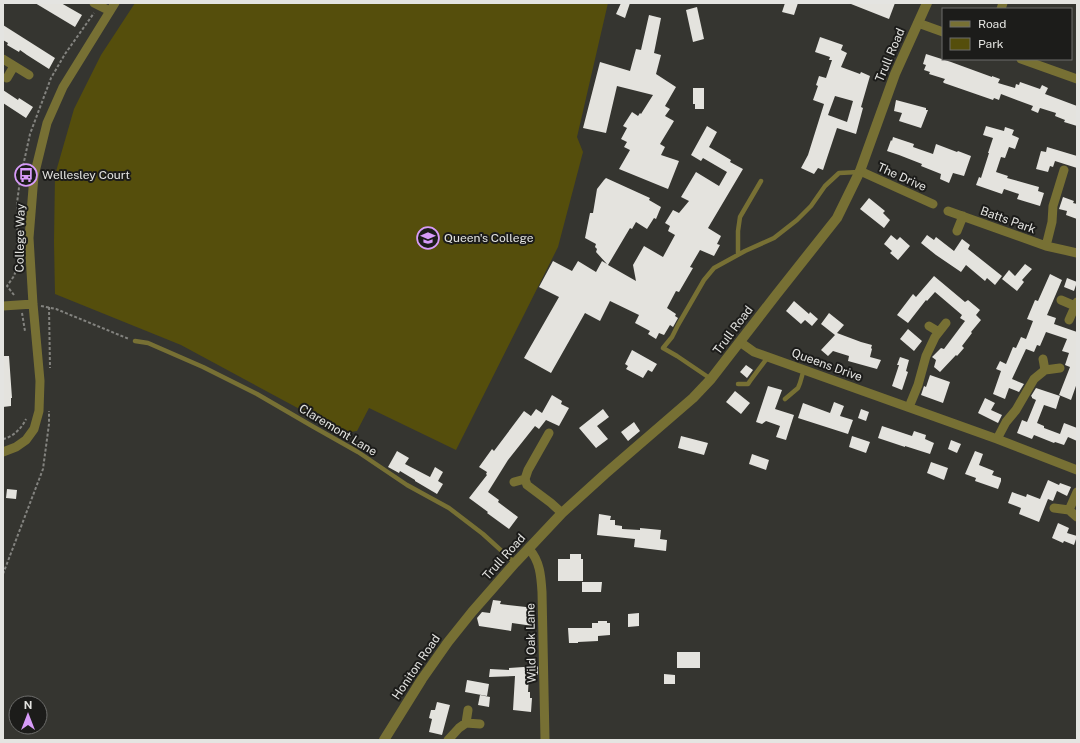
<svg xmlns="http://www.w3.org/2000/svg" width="1080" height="743" viewBox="0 0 1080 743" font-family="'Public Sans',sans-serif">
	<rect width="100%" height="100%" fill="#353530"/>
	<path fill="#554e0c" d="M135 3H608L577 137 583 152 558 247 456 450 369 408 357 431 344 433 181 345 55 294 54 242 55 175 74 109 101 55Z"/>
	<path fill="#e4e3de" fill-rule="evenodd" d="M35 3H61L82 15 75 27Z
		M621 3H630L625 18 616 14Z
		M785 3H798L794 15 782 12Z
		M851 3H895L889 19 851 4Z
		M697 7 704 39 693 42 686 10Z
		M649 15 661 18 654 53 661 55 656 74 676 87 665 106 670 109 665 116 674 121 660 144 665 147 661 155 679 161 668 189 619 169 630 150 624 147 627 142 621 139 627 128 623 126 632 112 638 116 640 113 641 114 653 95 617 86 606 133 583 128 600 62 630 71 636 49 641 50Z
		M3 25 55 58 49 69 27 55 20 50 19 52 7 45 8 43 3 40Z
		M820 37 843 45 841 50 847 53 841 67 860 74 861 72 870 76 861 107 863 108 856 134 837 128 823 170 818 168 814 174 801 168 808 155 824 104 813 100 818 86 816 85 819 76 826 78 832 60H829L830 57 815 52ZM835 96 853 101 847 122 828 115Z
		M926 54 951 62 992 77V76L1000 79 998 83 1015 88 1016 84 1019 85 1020 82 1040 89 1042 85 1048 88 1045 94 1077 106V126L1064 122 1065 120 1055 116 1056 113 1040 108 1038 113 1031 110 1033 106 1001 94 999 100 994 98 993 100 944 83 943 82 945 79 929 74 930 72 924 70 926 65 923 64Z
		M693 88H704V109H695V104H693Z
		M3 90 18 100 19 98 33 107 26 118 3 103Z
		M896 100 926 108V110H928L921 128 899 121 902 113 894 111Z
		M707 126 717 132 709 147 731 160 730 162 743 169 708 228 721 236 717 244 720 245 714 256 700 250 690 267 693 268 679 292 676 291 667 308 676 314 675 316 678 318 673 327 670 325 664 335 659 333 656 339 648 334 650 331 635 323 639 315 610 301 600 321 585 313 551 373 524 358 559 297 539 287 553 261 572 271 578 261 596 272 602 261 607 264 596 252 597 249 595 247 596 244 585 238 590 213H593L597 189 604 180 606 178 650 198 649 200 661 207 656 219 654 218 647 229 636 222 632 229 630 228 608 265 636 281 633 265 644 246 663 257 675 235 668 231 670 226 665 223 673 210 679 213 689 201 681 197 696 172 719 186 727 172 703 158 701 161 691 155Z
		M986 126 1004 131 1005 127 1014 130 1012 135 1019 138 1015 149 1009 147 1005 158 1001 157 996 172 1008 176 1007 178 1039 187 1038 191 1044 193 1040 206 1017 199 1019 194 1004 189 1002 194 976 185 979 177 981 178 989 153H988L993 138 983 135Z
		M893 137 914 144 913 147 933 154 936 144 957 152 958 151 971 156 964 176 953 173 949 183 940 179 941 174 921 166 922 164 899 155 887 151 891 140 892 141Z
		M1047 147 1077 156V168L1055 161 1053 167 1050 166 1048 172 1036 169 1041 151 1046 152Z
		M1063 197 1074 201 1073 203 1077 204V219L1066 215 1067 211 1059 209Z
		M869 198 885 211 883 213 890 220 884 228 860 209Z
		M891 235 897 240 900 237 910 246 898 260 890 253 892 251 884 244Z
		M927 235 934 240 936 237 954 251 962 239 970 245 968 249 1002 276 995 285 987 278 985 281 966 265 961 272 936 255 921 243Z
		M1025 264 1032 269 1022 280 1024 282 1017 291 1002 279 1009 270 1015 276Z
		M1050 274 1062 280 1047 315 1056 318 1054 324 1077 332V383L1071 400 1059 395 1070 367 1065 365 1069 353 1062 351 1067 339 1046 332 1040 346 1037 345 1034 352 1026 349 1012 379 1024 384 1019 392 1009 388 1005 399 993 394 1001 371 996 369 1000 361 1006 364 1013 347 1016 348 1021 337 1026 339 1033 321 1027 319 1035 300 1038 301Z
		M934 276 965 302 968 300 980 310 976 315 981 320 971 332 972 333 962 346 964 348 957 356 956 355 940 372 934 367 936 360 932 357 941 348 944 349 965 321 960 318 962 315 935 292 927 301 926 300 908 323 897 315 913 294 916 297Z
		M1067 278 1077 282 1074 291 1064 287Z
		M794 301 809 314 810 312 818 319 812 326 805 320 801 324 786 311Z
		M829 313 844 325 837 333 861 342 872 345 871 348 872 349 870 357 881 360 877 369 848 361 849 356 833 351 828 356 821 350 835 335 821 324Z
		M908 329 922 341 914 351 900 339Z
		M632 350 657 364 652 372 648 370 643 378 626 369 628 366 625 364Z
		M3 356H9L12 398H11V406L3 407Z
		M900 357 909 360 906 371 908 372 902 390 892 386 899 365H897Z
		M746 365 753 370 747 378 740 372Z
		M930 375 950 382 943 403 921 395 924 386 926 387Z
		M768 386 782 390 775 409 794 415 786 440 776 437 780 426 766 421 762 424 756 422Z
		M1036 388 1060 396 1056 409 1044 405 1037 423 1044 426V428L1060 434 1064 423 1077 428V441L1068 437 1064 445 1055 442 1054 443 1034 435 1032 439 1017 433 1022 420 1027 422 1036 400 1032 398V397L1031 396Z
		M735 391 750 403 741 414 726 402Z
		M552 395 562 401 561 404 569 408 559 426 546 420 539 429 535 426 508 460 488 492 499 500 498 502 518 517 509 529 487 513 488 512 469 498 487 475 486 474 487 472 479 467 492 449 494 451 524 411 531 416 536 409 542 413Z
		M985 398 995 403 991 410 1002 415 998 423 978 413Z
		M834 402 844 406 840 416 853 420 848 434 798 418 803 403 830 413Z
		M603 409 609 417 597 426 608 439 596 448 579 428Z
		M861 409 869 412 866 421 858 418Z
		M634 422 640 431 628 441 621 432Z
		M882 426 912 436 914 431 926 435 925 439 934 443 930 454 905 446V447L878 438Z
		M681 436 708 443 704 455 678 448Z
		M852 436 870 442 866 453 849 447Z
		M951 440 961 444 957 453 948 449Z
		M397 451 409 458 405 464 430 477 435 467 443 472 438 481 443 484 437 494 415 481V480L400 471 399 473 388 467Z
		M975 451 983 454 979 465 994 471 992 475 1001 478V481L998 489 975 481 976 478 965 474Z
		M752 454 769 460 766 470 749 464Z
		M931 462 948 468 944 480 927 473Z
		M1048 480 1059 485 1060 483 1071 487 1067 496 1057 491 1053 501 1048 499 1039 522 1019 514 1021 508 1008 503 1012 492 1026 497 1027 494 1040 499Z
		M7 489 17 490 16 499 6 498Z
		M599 514 611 516 610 520H615V525L622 526V529L640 530V528L661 530 660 539 667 540 666 551 634 547 635 539 597 535Z
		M1058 523 1069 528 1067 533 1077 536 1074 545 1064 541 1063 543 1052 538Z
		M570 554H581V559H583V581H558V559H570Z
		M582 582H602L601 592H582Z
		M493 600 501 601 500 604 535 608 533 626 512 623 511 631 479 626 477 618 482 612 490 613Z
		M639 613V626L628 627V614Z
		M598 621H607V623H610V635L598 636V641L578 642V643H569L568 628H592V623H598Z
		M677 652H700V668H677Z
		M538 666V675H529L528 692H530V698H532L531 712 513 710 515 676 489 677 490 669 509 670V668Z
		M664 674 675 675V684H664Z
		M467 680 489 684 487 696 465 692Z
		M480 695 490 697 489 707 478 705Z
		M437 702 450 705 442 735 429 732 432 719 429 718 431 710H435Z"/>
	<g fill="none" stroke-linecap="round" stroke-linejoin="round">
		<path stroke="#83837f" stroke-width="2" stroke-dasharray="3 2" stroke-linecap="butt" d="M14 295 7 286 14 276 18 264 17 203 20 180 30 134 51 78 65 54 94 13
			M41 306 56 309 129 339
			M49 307 50 368
			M22 313 25 331
			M3 439C13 437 22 428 26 419
			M3 574 43 469 49 424V411"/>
		<path stroke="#777034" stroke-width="4.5" d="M738 254V231L740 217 761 181
			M135 341 148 343 203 367 257 394 312 426 358 452 407 485 449 508 483 534 515 563
			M711 379 677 356 663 348 672 337 678 325 704 280 714 268 745 251 774 238 797 220 811 206 825 186 839 173 859 172
			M738 384H748L750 381 768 357
			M785 399 798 388 800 383 804 369"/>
		<path stroke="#777034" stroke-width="9" d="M94 3 110 11
			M1001 9 1003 3
			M918 23 943 32
			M3 59 29 75
			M1021 59 1077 79
			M7 78 14 66
			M860 171 933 204
			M948 211 1046 246 1077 253
			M957 231 963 216
			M1046 246 1052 222 1053 206 1064 170
			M1061 300 1075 306
			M3 306 33 304
			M1069 320 1077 302
			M929 326 939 332
			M740 342 754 352 997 439 1077 470
			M1043 359 1045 370
			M909 407 918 385 926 356 935 337 946 323
			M549 433 528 470 525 479 527 485 551 503 562 513
			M997 439 1006 422 1016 410 1034 379 1045 370 1060 368
			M3 452 16 447 26 440 34 429 39 411 40 381 33 304 29 238 34 176 47 123 63 87 115 3
			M514 482 525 479
			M1054 508 1069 510 1077 517
			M1069 510 1077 492
			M529 549C540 561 541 576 542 592L545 740
			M466 723 480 724
			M448 740 459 728 466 723 468 710"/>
		<path stroke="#777034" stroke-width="10" d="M384 740 422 679 448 642 472 612 515 563 562 513 605 474 693 398 711 379 776 295 837 218 860 171 895 74 927 3"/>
	</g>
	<defs>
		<g id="bus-ring" transform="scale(1.15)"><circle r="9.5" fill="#1c1c1a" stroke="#d79bf9" stroke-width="1.5"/><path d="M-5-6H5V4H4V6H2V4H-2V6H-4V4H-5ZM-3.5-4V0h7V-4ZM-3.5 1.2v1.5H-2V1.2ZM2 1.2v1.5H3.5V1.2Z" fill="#d79bf9"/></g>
		<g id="school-ring" transform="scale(1.15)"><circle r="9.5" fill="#1c1c1a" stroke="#d79bf9" stroke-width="1.5"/><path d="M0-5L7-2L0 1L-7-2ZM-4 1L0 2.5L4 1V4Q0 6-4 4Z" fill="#d79bf9"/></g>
	</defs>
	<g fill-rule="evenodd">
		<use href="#bus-ring" x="26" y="175"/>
		<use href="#school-ring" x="428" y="238"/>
	</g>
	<g text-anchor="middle" stroke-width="4" stroke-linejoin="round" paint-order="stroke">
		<g font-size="12" fill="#e4e4e1" stroke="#1c1c1a">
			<text transform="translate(890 55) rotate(-67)" y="4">Trull Road</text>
			<text transform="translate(902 177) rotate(24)" y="4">The Drive</text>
			<text transform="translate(1008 220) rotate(20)" y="4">Batts Park</text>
			<text transform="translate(20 238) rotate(-89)" y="4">College Way</text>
			<text transform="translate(733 330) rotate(-53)" y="4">Trull Road</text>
			<text transform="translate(827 365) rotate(20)" y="4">Queens Drive</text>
			<text transform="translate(338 430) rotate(31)" y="4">Claremont Lane</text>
			<text transform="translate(504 557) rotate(-48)" y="4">Trull Road</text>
			<text transform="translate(531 643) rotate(-91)" y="4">Wild Oak Lane</text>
			<text transform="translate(416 667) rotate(-56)" y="4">Honiton Road</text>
		</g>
		<g font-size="12" fill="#e4e4e1" stroke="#1c1c1a" text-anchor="start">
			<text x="42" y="179">Wellesley Court</text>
			<text x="444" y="242">Queen's College</text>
		</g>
	</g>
	<rect width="1080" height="743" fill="none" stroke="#e4e4e1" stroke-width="8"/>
	<rect x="942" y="8" width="130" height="52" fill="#1c1c1a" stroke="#6c6c6a"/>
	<rect x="950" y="21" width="20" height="6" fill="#777034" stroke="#6c6c6a"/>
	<text x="978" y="28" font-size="12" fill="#e4e4e1">Road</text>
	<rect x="950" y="38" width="20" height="12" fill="#554e0c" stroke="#6c6c6a"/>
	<text x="978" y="48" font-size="12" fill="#e4e4e1">Park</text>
	<g transform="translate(28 715)"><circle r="19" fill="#1c1c1a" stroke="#6c6c6a"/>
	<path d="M0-3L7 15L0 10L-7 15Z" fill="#d79bf9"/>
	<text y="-6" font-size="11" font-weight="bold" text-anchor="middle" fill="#e4e4e1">N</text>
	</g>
</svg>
